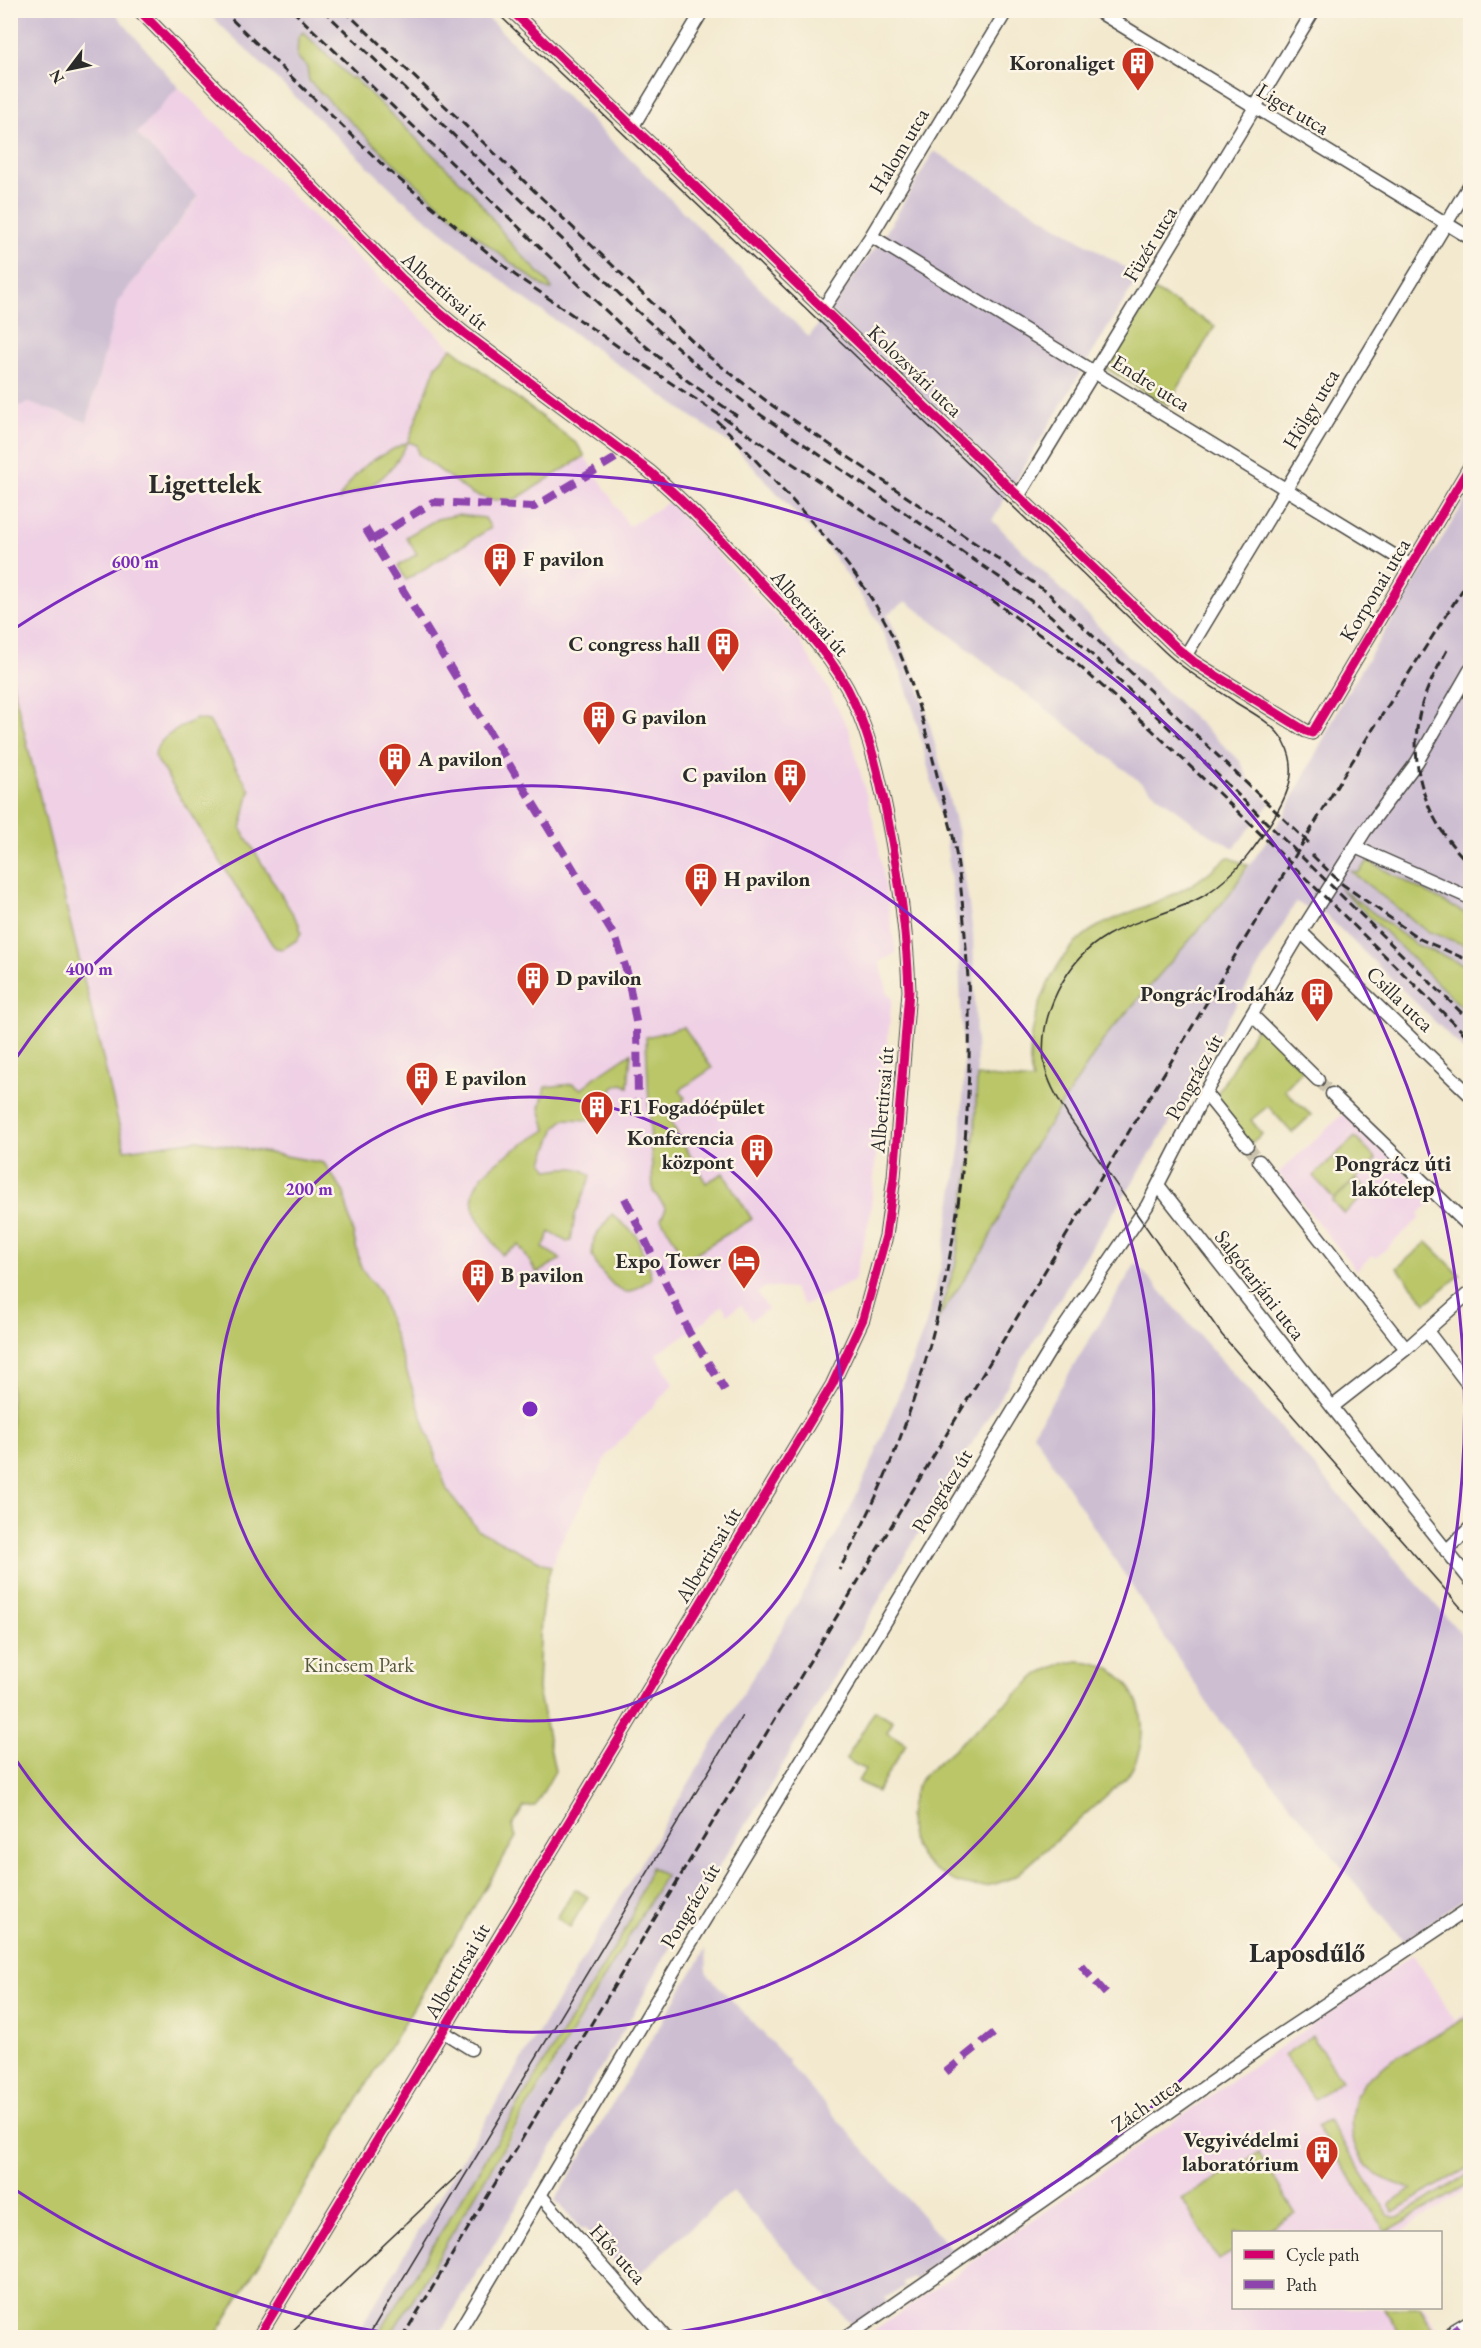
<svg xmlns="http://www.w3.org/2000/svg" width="1481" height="2348" viewBox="0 0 1481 2348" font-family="'EB Garamond',serif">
	<rect width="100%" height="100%" fill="#fcf5e5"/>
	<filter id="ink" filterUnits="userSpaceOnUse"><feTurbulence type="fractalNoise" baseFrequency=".0167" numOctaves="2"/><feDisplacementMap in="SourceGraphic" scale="12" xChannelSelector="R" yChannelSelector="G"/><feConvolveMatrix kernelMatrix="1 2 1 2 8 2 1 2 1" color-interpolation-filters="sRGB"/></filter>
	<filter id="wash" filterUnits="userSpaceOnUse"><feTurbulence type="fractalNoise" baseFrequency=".008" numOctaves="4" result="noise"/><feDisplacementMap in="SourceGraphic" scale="24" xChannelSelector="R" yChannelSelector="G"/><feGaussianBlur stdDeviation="1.35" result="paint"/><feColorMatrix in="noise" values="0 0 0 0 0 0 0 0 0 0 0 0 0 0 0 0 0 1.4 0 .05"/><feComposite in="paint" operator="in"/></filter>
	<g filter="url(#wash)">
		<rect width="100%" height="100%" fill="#f3e9cf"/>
		<path fill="#efd0e5" d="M178 87 452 348 577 444 629 526 669 502 798 639 823 679 849 730 876 831 896 953 880 962 888 994 892 998 870 1216 854 1281 804 1305 793 1289 766 1287 757 1293 768 1309 751 1320 741 1305 728 1314 722 1305 703 1323 656 1354 674 1384 608 1454 560 1544 551 1567 478 1530 447 1490 380 1293 361 1268 344 1193 198 1140 125 1151 11 677 10 408 29 403 87 422 118 302 198 198 137 134Z
			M1344 1113 1434 1200 1418 1214 1421 1217 1398 1238 1376 1258 1373 1255 1356 1270 1278 1173Z
			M1413 1954 1455 2021 1470 2011V2188L1399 2232H1234V2308H1424L1438 2331 1437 2337 864 2338Z"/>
		<path fill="#cdbed2" d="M11 10 113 11 178 87 137 134 198 197 118 302 87 422 29 403 11 408Z
			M206 11H481L809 337 884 236 934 151 1139 276 992 520 1123 651 1241 762 1250 782 1271 802 1234 848 1205 832 906 601 887 614 913 669 926 710 959 837 973 933 977 1076 975 1131 955 1267 938 1317 984 1250 1028 1156 1106 1036 1230 894 1284 815 1347 693 1470 493V916L1368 861 1358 873 1352 872 1427 931 1470 949V967L1415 944 1344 893 1470 1015V1056L1324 913 1319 914 1296 902 1207 1055 1167 1128 1074 1275 936 1503 761 1802 694 1904 632 2016 438 2337H389L509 2141 631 1934 650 1868 626 1929 377 2337H355L798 1602 845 1519 873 1460 926 1325 941 1267 961 1144 964 1077 958 936 946 839 915 715 902 675 877 619 831 552 735 447 518 294 401 198Z
			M1136 1263 1470 1644V1893L1404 1942 1213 1712 1033 1433Z
			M706 1949 707 1971 709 1976 789 2061 788 2063 953 2251 936 2266 933 2264 915 2280 912 2277 902 2283 904 2287 885 2298 887 2302 852 2325 732 2191 631 2281 589 2233 584 2228 582 2230 555 2200Z"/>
		<path fill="#bac667" stroke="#727849" stroke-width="1.5" d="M303 32 351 79 353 77 475 196 512 245 546 280 552 289 549 290C461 230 384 155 309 81L307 67 297 57 298 37Z
			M1154 290 1215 326 1168 405 1107 369Z
			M452 348 577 444 585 456 516 499 491 500 472 494 418 454 417 445 408 442C397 463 385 480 362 490 354 493 347 495 339 499 358 465 374 458 408 442L436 366Z
			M457 515 485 518 491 528 406 580 398 566 417 554 406 537 437 519Z
			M11 677 125 1150 198 1140 324 1163 344 1193 361 1268 380 1293 447 1490 478 1530 551 1567 545 1587 541 1616 538 1690 555 1771 535 1806 524 1807 512 1826 516 1837 215 2337H11Z
			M196 719 209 721 250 790 241 829 299 924 301 933 297 940 283 949 276 948 272 944 155 757C154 738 181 728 196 719Z
			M1228 857 1248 865 1230 894 1106 1036 1028 1156 984 1250 937 1320 955 1267 975 1131 977 1076 1033 1081C1032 1075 1030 1069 1030 1063 1029 1015 1055 948 1099 926 1129 911 1163 902 1191 885 1204 878 1216 866 1228 857Z
			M1368 861 1470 916V947L1427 931 1350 871 1358 873Z
			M1340 888 1415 944 1470 967V1015Z
			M1258 1025 1303 1070 1284 1090 1311 1115 1292 1133 1268 1106 1251 1120 1262 1134 1249 1145 1213 1101Z
			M684 1027 712 1068 680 1090 685 1098 669 1119 706 1183 723 1173 752 1219 681 1262 677 1244 661 1219 666 1208 653 1191 646 1037Z
			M631 1053 628 1087 622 1084 614 1087 601 1111 591 1120 565 1119 556 1127 543 1162 549 1170C565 1168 579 1164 591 1176L575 1215 571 1241 567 1242 550 1232 543 1248 561 1259 537 1273 519 1245 502 1255C496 1245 474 1217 473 1207 466 1171 521 1147 546 1130L540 1108 545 1087 573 1084 582 1089 594 1078Z
			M1355 1137 1376 1159 1334 1199 1313 1176Z
			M1357 1179 1368 1192 1344 1214 1332 1201Z
			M612 1214 636 1235 650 1271 651 1279 631 1292H625L613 1285 598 1268 592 1255 594 1238Z
			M1427 1242 1460 1275 1426 1303 1397 1268Z
			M1078 1661C1139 1662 1159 1731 1127 1777L1016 1876C1002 1882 987 1888 972 1886 962 1885 950 1880 942 1874 933 1869 923 1863 918 1853 903 1829 908 1797 924 1775L1040 1673 1061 1664Z
			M875 1710 893 1721 887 1732 906 1744 877 1792 858 1781 865 1770 846 1759Z
			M651 1867 665 1876 416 2294 389 2337H377L626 1929Z
			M575 1889 588 1897 570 1927 557 1918Z
			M1470 2016V2166L1394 2212 1389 2204 1412 2189C1386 2182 1362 2171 1354 2143 1349 2126 1351 2100 1362 2085 1380 2062 1443 2032 1470 2016Z
			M1312 2036 1342 2080 1314 2099 1284 2055Z
			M1328 2120 1389 2215 1394 2217H1399L1470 2173V2183L1386 2232 1317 2127Z
			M1259 2153 1295 2213 1264 2232H1234L1233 2251 1219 2260 1182 2199Z
			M1384 2308H1420L1437 2336 1402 2337Z"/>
	</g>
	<g filter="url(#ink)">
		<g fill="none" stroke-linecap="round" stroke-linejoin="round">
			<path stroke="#cbc3ae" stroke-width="12" stroke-dasharray="12 6" stroke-linecap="butt" d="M1318 1080 1332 1094
				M1247 1145 1259 1161"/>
			<g stroke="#494844" stroke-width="15">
				<path id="minor" d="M139 10 401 278 441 314 464 333 649 471C690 506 726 545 762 584 796 620 833 655 854 702 871 739 880 780 888 820 899 876 907 934 909 991L894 1177 886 1236 863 1319 832 1385 258 2338
					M511 10 1178 649 1194 662 1306 731 1312 733 1470 466
					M1096 10 1470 238
					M633 126 703 10
					M871 236 1410 565
					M823 309 871 236 1007 10
					M1018 497 1314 10
					M1186 655 1470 184
					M1355 847 1470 898
					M1301 932 1470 1095
					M1252 1015 1318 1080
					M1205 1093 1247 1145
					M1332 1094 1470 1227
					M1259 1161 1406 1349
					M1158 1185 1332 1407 1470 1580
					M1427 1331 1470 1387
					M1332 1407 1406 1349 1470 1292
					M1446 1551 1470 1528
					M442 2031 471 2049
					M541 2196 666 2338
					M455 2338 690 1944 1061 1332 1147 1206 1205 1093 1301 932 1365 831 1417 762 1470 670
					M845 2338 1043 2201 1267 2043 1470 1908
					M1449 2338 1455 2330 1470 2321"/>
			</g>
			<use href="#minor" stroke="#fff" stroke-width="12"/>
			<path stroke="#2b2b2b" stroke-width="1.5" d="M494 10 1165 652C1186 672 1212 686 1235 702 1252 713 1274 723 1284 742 1298 768 1290 790 1276 814 1257 846 1237 874 1205 895 1175 913 1139 918 1108 935 1066 959 1036 1018 1045 1067 1049 1085 1059 1100 1068 1116L1222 1335 1470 1618
				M285 2338 462 2171
				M367 2338 742 1716"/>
			<path stroke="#2b2b2b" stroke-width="3" stroke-dasharray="9 4.5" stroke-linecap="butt" d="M222 10 388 170 515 275 662 377 939 561 1062 651 1151 729 1233 807 1470 1039
				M292 10 623 327 685 379 737 416
				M323 10 636 310 699 367 761 415 999 577 1051 616 1187 745 1470 1021
				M344 10 708 356 773 406 1047 592 1311 845
				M717 421C743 445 766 472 790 498 824 535 857 572 882 616 910 666 923 721 937 775 942 796 948 816 953 836 962 882 965 932 968 979 977 1182 939 1392 839 1570
				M1447 650C1438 667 1428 685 1422 704 1405 762 1426 824 1470 864
				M1312 855 1342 884 1420 939 1470 961
				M402 2338 1348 768 1470 578"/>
			<path stroke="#8e44ad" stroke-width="8" stroke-dasharray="15 8" stroke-linecap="butt" d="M365 528 616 939 627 972 637 1027 638 1099
				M372 540 433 502 534 507 624 453
				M625 1198 689 1332 725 1390
				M1081 1965 1107 1995
				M946 2072 999 2029
				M1449 2338 1455 2330 1470 2321"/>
			<g stroke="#fcf5e5" stroke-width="13">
				<path id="cycleway" d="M139 10 401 278 441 314 464 333 649 471C690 506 726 545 762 584 796 620 833 655 854 702 871 739 880 780 888 820 899 876 907 934 909 991L894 1177 886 1236 863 1319 832 1385 258 2338
					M511 10 1178 649 1194 662 1306 731 1312 733 1470 466"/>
			</g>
			<use href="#cycleway" stroke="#d6006c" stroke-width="9"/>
		</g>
	</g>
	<g fill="none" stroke="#7b2cbf" stroke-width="3">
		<circle cx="530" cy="1409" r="312"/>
		<path d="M14 1061A623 623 0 1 1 14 1757"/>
		<path d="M416 2337A935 935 0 0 1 14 2189M14 629A935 935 0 1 1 644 2337"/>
	</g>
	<defs>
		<g id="building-pin" transform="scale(1.725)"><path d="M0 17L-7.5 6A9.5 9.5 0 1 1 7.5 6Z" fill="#c8321e" stroke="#fcf5e5"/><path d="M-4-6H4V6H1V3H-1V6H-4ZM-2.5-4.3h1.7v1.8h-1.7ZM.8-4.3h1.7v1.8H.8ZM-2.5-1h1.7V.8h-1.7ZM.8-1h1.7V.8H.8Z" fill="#fff"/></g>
		<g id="hotel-pin" transform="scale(1.725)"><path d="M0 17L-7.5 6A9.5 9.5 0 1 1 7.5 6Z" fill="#c8321e" stroke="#fcf5e5"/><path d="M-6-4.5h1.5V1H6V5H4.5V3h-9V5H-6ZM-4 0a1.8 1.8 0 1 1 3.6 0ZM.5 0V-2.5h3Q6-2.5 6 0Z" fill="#fff"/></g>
	</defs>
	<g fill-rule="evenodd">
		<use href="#building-pin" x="1138" y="63"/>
		<use href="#building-pin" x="500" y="559"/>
		<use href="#building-pin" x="723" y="644"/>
		<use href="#building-pin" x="599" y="717"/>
		<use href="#building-pin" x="395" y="759"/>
		<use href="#building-pin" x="790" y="775"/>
		<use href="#building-pin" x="701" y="879"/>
		<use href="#building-pin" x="533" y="978"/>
		<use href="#building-pin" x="1317" y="994"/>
		<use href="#building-pin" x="422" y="1078"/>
		<use href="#building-pin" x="597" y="1107"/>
		<use href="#building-pin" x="757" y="1150"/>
		<use href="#hotel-pin" x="744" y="1261"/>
		<use href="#building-pin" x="478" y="1275"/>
		<use href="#building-pin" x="1322" y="2152"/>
	</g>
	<g text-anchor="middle" stroke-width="5" stroke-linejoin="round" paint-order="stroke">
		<g font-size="21" font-weight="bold" fill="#2b2b2b" stroke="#fcf5e5" text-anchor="start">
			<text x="1115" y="70" text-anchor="end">Koronaliget</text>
			<text x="523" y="566">F pavilon</text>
			<text x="700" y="651" text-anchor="end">C congress hall</text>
			<text x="622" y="724">G pavilon</text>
			<text x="418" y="766">A pavilon</text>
			<text x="767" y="782" text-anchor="end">C pavilon</text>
			<text x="724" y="886">H pavilon</text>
			<text x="556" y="985">D pavilon</text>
			<text x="1294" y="1001" text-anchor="end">Pongrác Irodaház</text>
			<text x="445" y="1085">E pavilon</text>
			<text x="620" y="1114">F1 Fogadóépület</text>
			<text x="734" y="1145" text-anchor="end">Konferencia<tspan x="734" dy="24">központ</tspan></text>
			<text x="721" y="1268" text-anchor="end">Expo Tower</text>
			<text x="501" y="1282">B pavilon</text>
			<text x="1299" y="2147" text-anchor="end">Vegyivédelmi<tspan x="1299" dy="24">laboratórium</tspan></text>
		</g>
		<g font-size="21" fill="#2b2b2b" stroke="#fcf5e5">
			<text transform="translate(1293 109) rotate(31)" y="7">Liget utca</text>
			<text transform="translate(899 151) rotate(-59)" y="7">Halom utca</text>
			<text transform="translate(1150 244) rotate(-59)" y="7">Füzér utca</text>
			<text transform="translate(445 291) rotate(41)" y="7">Albertirsai út</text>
			<text transform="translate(915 371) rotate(44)" y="7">Kolozsvári utca</text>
			<text transform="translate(1151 383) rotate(32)" y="7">Endre utca</text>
			<text transform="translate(1311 409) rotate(-59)" y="7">Hölgy utca</text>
			<text transform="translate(1375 590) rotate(-59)" y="7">Korponai utca</text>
			<text transform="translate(810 613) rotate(49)" y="7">Albertirsai út</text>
			<text transform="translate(1400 999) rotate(44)" y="7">Csilla utca</text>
			<text transform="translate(1194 1077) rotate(-61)" y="7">Pongrácz út</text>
			<text transform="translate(882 1100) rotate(-85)" y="7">Albertirsai út</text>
			<text transform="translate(1260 1285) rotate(52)" y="7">Salgótarjáni utca</text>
			<text transform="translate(942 1491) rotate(-58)" y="7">Pongrácz út</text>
			<text transform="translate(708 1555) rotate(-59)" y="7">Albertirsai út</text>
			<text transform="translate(690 1906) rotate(-59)" y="7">Pongrácz út</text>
			<text transform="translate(457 1971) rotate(-59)" y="7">Albertirsai út</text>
			<text transform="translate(1146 2105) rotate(-35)" y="7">Zách utca</text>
			<text transform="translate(618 2254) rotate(48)" y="7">Hős utca</text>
		</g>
		<g font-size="21" fill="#565a3d" stroke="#fcf5e5">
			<text x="359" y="1672">Kincsem Park</text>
		</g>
		<g font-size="22" font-weight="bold" fill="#2b2b2b" stroke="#fcf5e5">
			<text x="1393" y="1171">Pongrácz úti<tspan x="1393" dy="25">lakótelep</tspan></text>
		</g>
		<g font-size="27" font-weight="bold" fill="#2b2b2b" stroke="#fcf5e5">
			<text x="205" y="493">Ligettelek</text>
			<text x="1307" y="1962">Laposdűlő</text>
		</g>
	</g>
	<circle cx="530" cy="1409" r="9" fill="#7b2cbf" stroke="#fcf5e5" stroke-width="3"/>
	<g font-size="18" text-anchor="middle" font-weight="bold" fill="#7b2cbf" stroke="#fcf5e5" stroke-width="5" stroke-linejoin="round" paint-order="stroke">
		<text x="135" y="568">600 m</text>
		<text x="89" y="975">400 m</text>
		<text x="309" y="1195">200 m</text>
	</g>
	<rect width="1481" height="2348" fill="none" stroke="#fcf5e5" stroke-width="36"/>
	<rect x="1232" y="2231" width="210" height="78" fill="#fcf5e5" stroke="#a8a49b" stroke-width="1.5"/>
	<rect x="1244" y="2250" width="30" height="9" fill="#d6006c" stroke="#a8a49b" stroke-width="1.5"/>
	<text x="1286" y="2261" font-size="18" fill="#2b2b2b">Cycle path</text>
	<rect x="1244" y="2280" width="30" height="9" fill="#8e44ad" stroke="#a8a49b" stroke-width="1.5"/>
	<text x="1286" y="2291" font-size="18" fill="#2b2b2b">Path</text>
	<g transform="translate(69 69) rotate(238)" stroke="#fcf5e5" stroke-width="4.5" paint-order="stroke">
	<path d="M0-4.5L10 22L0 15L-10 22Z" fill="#2b2b2b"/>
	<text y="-9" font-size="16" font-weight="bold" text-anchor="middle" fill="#2b2b2b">N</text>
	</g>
</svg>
